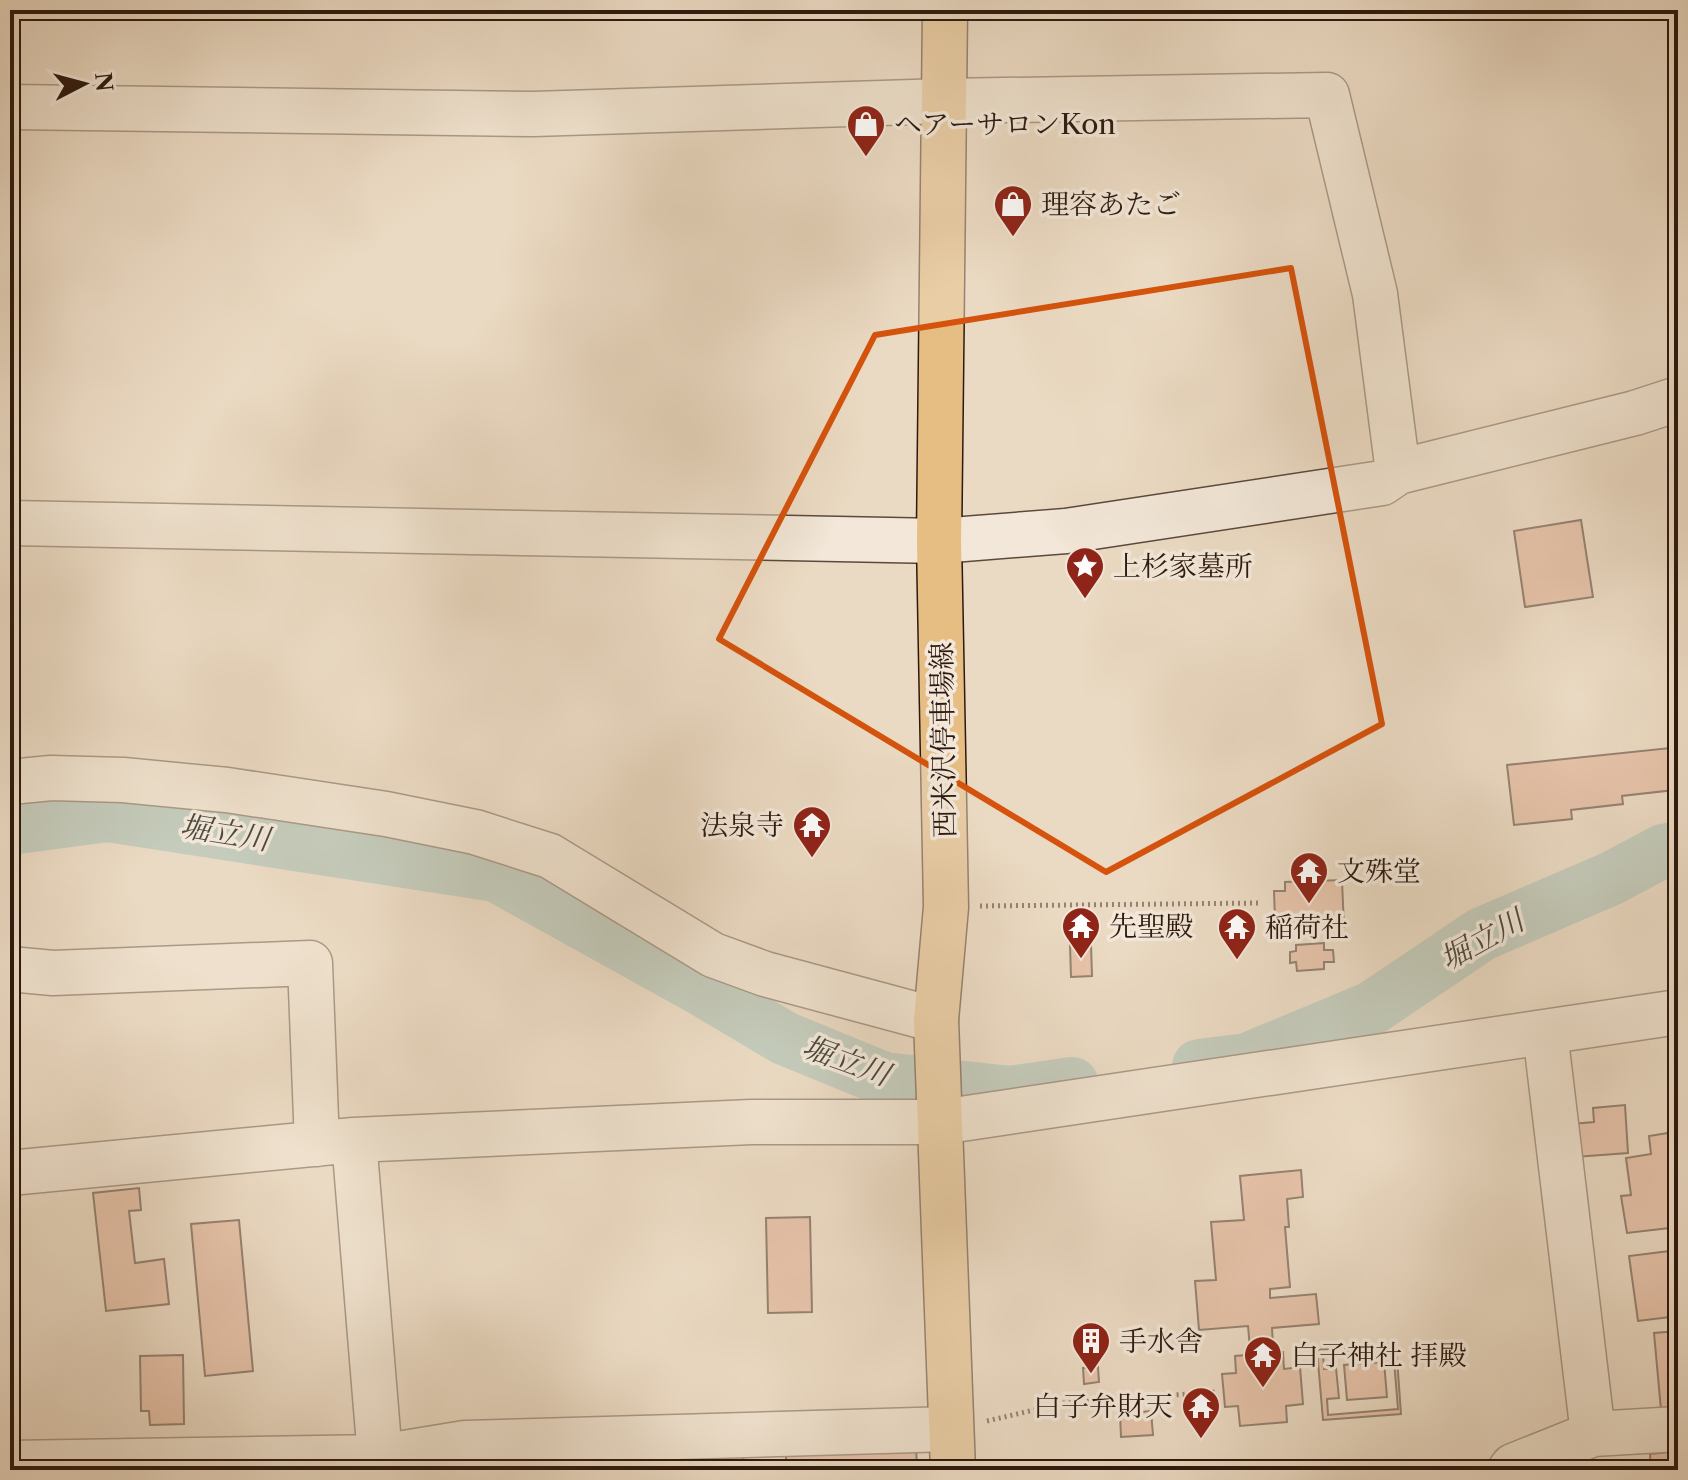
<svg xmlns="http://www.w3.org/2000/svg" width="1688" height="1480" viewBox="0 0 1688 1480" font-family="'Libre Caslon Text','Noto Serif JP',serif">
	<rect width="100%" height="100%" fill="#ebdac3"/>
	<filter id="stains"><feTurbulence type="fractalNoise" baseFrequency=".0025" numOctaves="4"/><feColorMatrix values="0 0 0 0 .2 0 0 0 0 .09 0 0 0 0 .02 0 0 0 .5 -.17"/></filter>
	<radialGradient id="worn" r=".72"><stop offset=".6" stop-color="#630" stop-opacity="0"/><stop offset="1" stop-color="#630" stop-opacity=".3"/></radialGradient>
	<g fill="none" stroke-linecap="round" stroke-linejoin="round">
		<path stroke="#98bbb3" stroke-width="54" d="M10 828 108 815 496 875 705 991 784 1038 884 1079 1010 1093 1072 1084
			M1199 1066 1247 1060 1372 1008 1482 934 1610 879 1663 851 1678 848"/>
	</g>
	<path fill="#e2a88f" stroke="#2d190f" stroke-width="2" fill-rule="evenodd" d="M1581 520 1593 597 1525 607 1514 531Z
		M1670 748 1674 790 1622 796 1623 804 1571 810 1572 819 1514 825 1507 765Z
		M1342 880 1344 927 1286 929V919L1275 920 1274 891H1285V882Z
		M1324 943V950H1333L1334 962H1324V969L1297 971 1296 962 1290 963V952L1296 951V945Z
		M1091 944 1092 976 1071 977 1070 945Z
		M1625 1105 1628 1153 1575 1157 1572 1124 1594 1122 1593 1108Z
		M1674 1132 1678 1159V1227L1627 1233 1621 1196 1631 1195 1626 1158 1651 1154 1649 1136Z
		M1301 1170 1303 1197 1287 1199 1289 1227H1285L1290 1287 1270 1289V1298L1316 1294 1319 1324 1272 1328 1273 1346 1250 1348 1248 1326 1199 1330 1195 1281 1216 1280 1211 1222 1244 1220 1240 1176Z
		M139 1188 141 1210 129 1211 135 1263 164 1259 169 1304 106 1311 93 1193Z
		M810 1217 812 1312 768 1313 766 1218Z
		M239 1220 253 1371 205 1376 191 1224Z
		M1678 1250V1316L1638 1321 1629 1256Z
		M1678 1331V1408L1661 1410 1654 1333Z
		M1396 1344 1401 1414 1323 1420 1317 1350ZM1393 1348 1398 1409 1328 1415 1327 1399 1339 1398 1336 1368 1324 1369 1323 1353Z
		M1283 1352 1284 1369 1300 1367 1303 1404 1286 1406 1287 1422 1240 1426 1238 1406 1225 1407 1222 1374 1236 1373 1235 1356Z
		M183 1355 184 1424 150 1425 149 1411H141L140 1356Z
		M1384 1362 1387 1397 1347 1400 1344 1365Z
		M1098 1367 1099 1382 1084 1384 1083 1368Z
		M1151 1411 1153 1435 1121 1437 1120 1414Z
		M916 1445 917 1470H786V1447Z
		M741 1450 745 1464 772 1463V1470H516V1457Z
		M1678 1451V1470H1651L1650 1454Z
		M1641 1461 1642 1470H1598V1465Z"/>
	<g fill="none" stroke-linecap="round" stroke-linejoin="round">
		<g stroke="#5c493c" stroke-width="47">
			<path id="minor" d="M10 107 533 114 945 101 1327 95 1375 294 1398 472
				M10 523 939 541 1066 531 1382 483 1398 472 1635 413 1678 399
				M10 782 51 778 123 780 227 790 386 814 475 832 550 856 713 955 765 974 936 1020
				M10 969 53 973 310 963 317 1144
				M1545 1032 1593 1434
				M354 1140 380 1457 465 1443 951 1429
				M10 1173 354 1140 751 1122H941L1678 1012
				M10 1463 380 1457
				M1510 1470 1513 1466 1593 1434 1678 1429"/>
		</g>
		<g stroke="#2d190f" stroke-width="47">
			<path id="major" d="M945 10 939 541 946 907 936 1020 953 1470"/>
		</g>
		<path stroke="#2d190f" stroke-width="5" stroke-dasharray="2 4" stroke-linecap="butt" d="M980 906 1259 903
			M987 1421 1064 1403 1216 1392"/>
		<use href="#minor" stroke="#f2e7d8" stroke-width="44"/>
		<use href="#major" stroke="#e6bd82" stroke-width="44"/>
	</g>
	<path d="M0 0H1688V1480H0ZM1291 268 1382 724 1106 872 719 639 875 335Z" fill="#ebdac3" fill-opacity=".55" fill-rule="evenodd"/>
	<path fill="none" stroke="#d5530c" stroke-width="6" stroke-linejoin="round" d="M1291 268 1382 724 1106 872 719 639 875 335Z"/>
	<defs>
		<g id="shop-pin" transform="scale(2)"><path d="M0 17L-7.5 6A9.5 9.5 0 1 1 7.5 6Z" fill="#8f2418" stroke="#f2e7d8"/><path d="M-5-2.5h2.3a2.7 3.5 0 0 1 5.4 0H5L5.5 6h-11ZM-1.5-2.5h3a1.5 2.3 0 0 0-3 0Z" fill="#fff"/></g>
		<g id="sight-pin" transform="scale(2)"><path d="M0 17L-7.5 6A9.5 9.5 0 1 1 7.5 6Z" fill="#8f2418" stroke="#f2e7d8"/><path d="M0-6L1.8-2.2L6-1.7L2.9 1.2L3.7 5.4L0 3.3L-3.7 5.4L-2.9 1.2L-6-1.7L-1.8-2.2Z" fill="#fff"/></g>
		<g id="temple-pin" transform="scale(2)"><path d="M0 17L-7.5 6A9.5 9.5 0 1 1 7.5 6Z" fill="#8f2418" stroke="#f2e7d8"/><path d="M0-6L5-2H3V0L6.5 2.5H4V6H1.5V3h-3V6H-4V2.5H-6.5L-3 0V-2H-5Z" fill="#fff"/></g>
		<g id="building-pin" transform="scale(2)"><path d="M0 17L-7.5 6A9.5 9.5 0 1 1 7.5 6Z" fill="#8f2418" stroke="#f2e7d8"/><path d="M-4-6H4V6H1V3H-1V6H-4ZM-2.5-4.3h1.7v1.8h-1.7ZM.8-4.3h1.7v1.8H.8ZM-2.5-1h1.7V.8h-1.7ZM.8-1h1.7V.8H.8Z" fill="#fff"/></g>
	</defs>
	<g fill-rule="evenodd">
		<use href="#shop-pin" x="866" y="124"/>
		<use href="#shop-pin" x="1013" y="204"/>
		<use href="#sight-pin" x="1085" y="566"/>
		<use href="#temple-pin" x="812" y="825"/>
		<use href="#temple-pin" x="1309" y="871"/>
		<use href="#temple-pin" x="1081" y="926"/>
		<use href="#temple-pin" x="1237" y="927"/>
		<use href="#building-pin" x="1091" y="1341"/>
		<use href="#temple-pin" x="1263" y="1355"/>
		<use href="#temple-pin" x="1201" y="1406"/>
	</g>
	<g text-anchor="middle" stroke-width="7" stroke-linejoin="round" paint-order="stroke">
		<g font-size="28" fill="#2d190f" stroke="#f2e7d8" text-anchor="start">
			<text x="894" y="134">ヘアーサロンKon</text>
			<text x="1041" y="214">理容あたご</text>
			<text x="1113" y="576">上杉家墓所</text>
			<text x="784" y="835" text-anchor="end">法泉寺</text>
			<text x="1337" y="881">文殊堂</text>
			<text x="1109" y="936">先聖殿</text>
			<text x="1265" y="937">稲荷社</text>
			<text x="1119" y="1351">手水舎</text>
			<text x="1291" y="1365">白子神社 拝殿</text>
			<text x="1173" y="1416" text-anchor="end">白子弁財天</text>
		</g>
		<g font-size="28" fill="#2d190f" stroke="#f2e7d8">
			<text transform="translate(943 740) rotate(-91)" y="10">西米沢停車場線</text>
		</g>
		<g font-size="30" font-style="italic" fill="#4d4a40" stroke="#f2e7d8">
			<text transform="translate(225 833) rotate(9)" y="10">堀立川</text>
			<text transform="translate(1482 940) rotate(-29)" y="10">堀立川</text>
			<text transform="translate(846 1061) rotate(20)" y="10">堀立川</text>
		</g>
	</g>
	<rect width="1688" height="1480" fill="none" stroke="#ebdac3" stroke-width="40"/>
	<rect x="12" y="12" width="1664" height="1456" fill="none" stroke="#2d190f" stroke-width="4"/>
	<rect x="20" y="20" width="1648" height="1440" fill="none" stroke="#2d190f" stroke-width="2"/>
	<g transform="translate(84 84) rotate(84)" stroke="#f2e7d8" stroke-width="6" paint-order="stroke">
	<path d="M0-6L14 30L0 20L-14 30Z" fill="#2d190f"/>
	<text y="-12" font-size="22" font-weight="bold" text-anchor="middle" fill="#2d190f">N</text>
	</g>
	<rect width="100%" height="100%" filter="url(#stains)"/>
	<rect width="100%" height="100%" fill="url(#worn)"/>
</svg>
